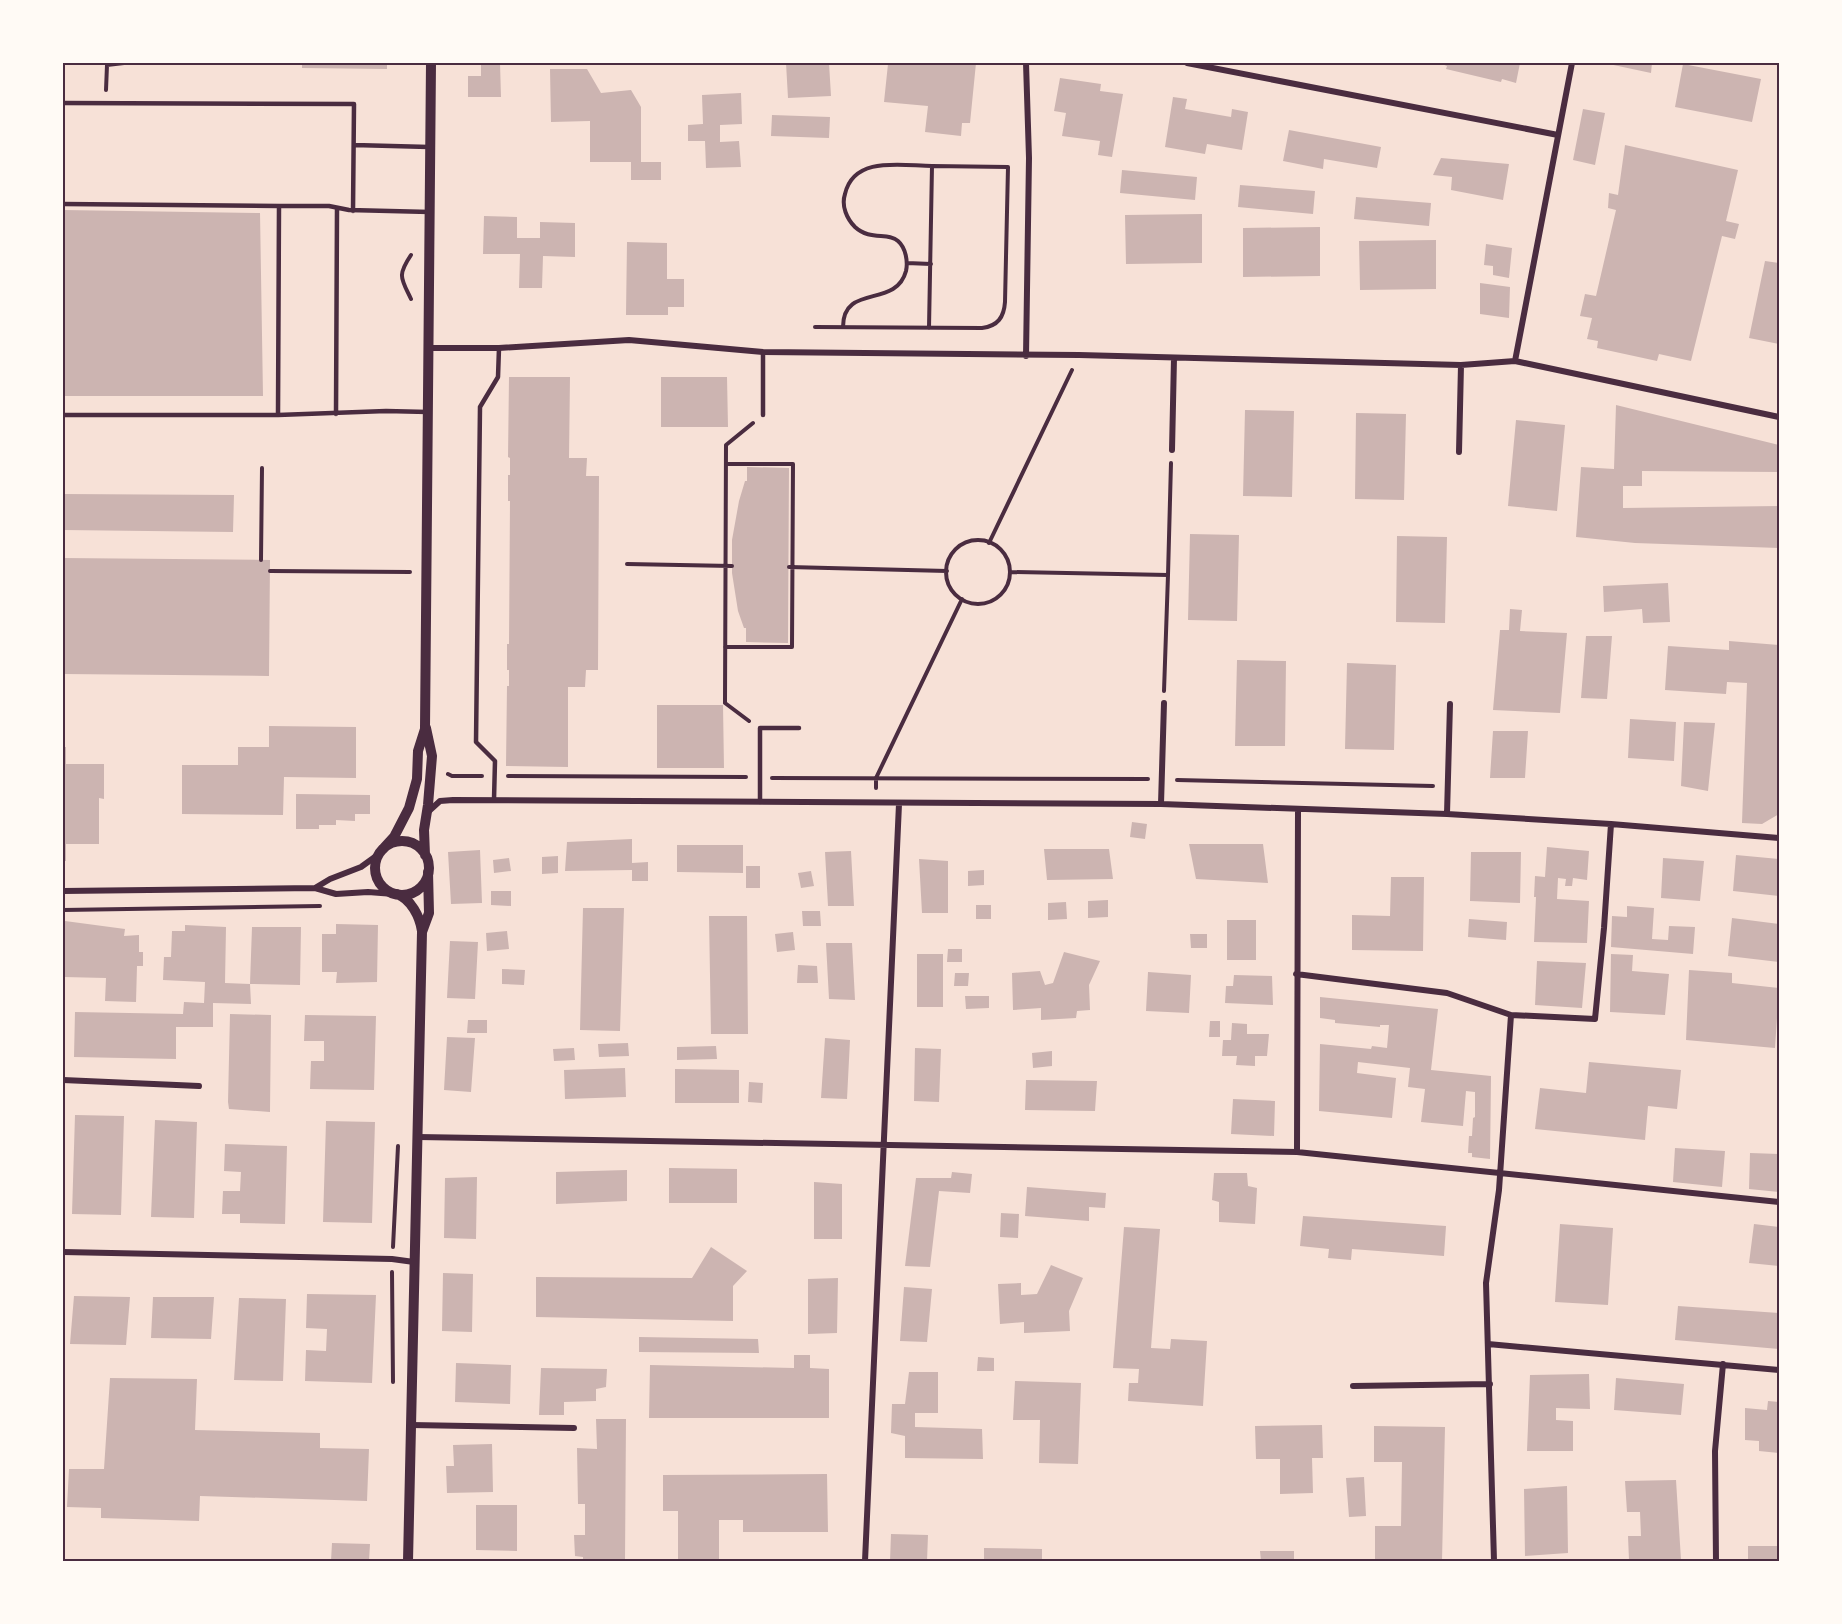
<svg xmlns="http://www.w3.org/2000/svg" width="1842" height="1624" viewBox="0 0 1842 1624" font-family="Jost,sans-serif">
	<rect width="100%" height="100%" fill="#f7e1d7"/>
	<path fill="#ccb4b1" d="M302 63H387V69L302 68Z
		M481 63H500L501 97H468V76H481Z
		M786 63H829L831 96 788 98Z
		M976 63 970 123H962L961 136 925 132 928 106 884 102 888 64Z
		M1439 63H1520L1516 83 1502 79 1501 82 1446 69 1447 66Z
		M1604 63H1652L1651 73Z
		M1683 64 1761 79 1752 122 1675 107Z
		M550 69H587L601 93 631 90 641 107V162H661V180H631V162H590V121L551 122Z
		M1060 78 1101 84 1100 91 1123 94 1112 157 1098 155 1100 141 1062 136 1066 113 1054 111Z
		M741 93 742 124 720 125V142L739 141 741 167 706 168 705 141H688V125L703 124 702 95Z
		M1173 97 1187 99 1185 109 1231 117 1232 109 1248 112 1242 150 1207 144 1205 154 1165 147Z
		M1583 109 1605 113 1595 165 1573 160Z
		M772 115 830 117 829 138 771 136Z
		M1289 130 1381 147 1377 168 1324 159 1323 169 1283 161Z
		M1625 145 1738 170 1726 221 1739 224 1735 239 1722 236 1691 361 1659 354 1657 361 1597 348 1598 341 1587 339 1592 318 1580 316 1585 294 1596 296 1616 210 1608 208 1609 193 1618 195Z
		M1441 158 1509 164 1503 200 1451 190 1452 177 1433 175Z
		M1122 170 1197 177 1195 200 1120 193Z
		M1240 185 1315 191 1313 214 1238 207Z
		M1356 197 1431 203 1429 226 1354 219Z
		M63 210 260 213 263 396H63Z
		M1202 214V263L1126 264 1125 215Z
		M484 216 517 217V238H540V222L575 223V257L543 256 542 288H519L520 254H483Z
		M1320 227V276L1243 277V228Z
		M1436 240V289L1360 290 1359 241Z
		M627 242 667 243V279H684V307H668V315H626Z
		M1486 244 1512 248 1509 278 1493 275V266L1484 265Z
		M1765 261 1779 263V344L1749 338Z
		M1480 283 1510 287 1509 318 1480 314Z
		M509 377H570L569 458H587L586 476H599L598 670H586L585 687H568V767L506 766 507 686H509V670H507V644H509L510 501H508V475H510V458L508 457Z
		M661 377H727L728 427H661Z
		M1616 405 1779 445V472L1642 471V486H1623V508L1779 506V548L1635 543 1576 537 1581 467 1614 469Z
		M1245 410 1294 411 1292 497 1243 496Z
		M1356 413 1406 414 1404 500 1355 499Z
		M1516 420 1565 425 1557 511 1508 506Z
		M747 467 789 468 788 643 746 642V628H744L738 611 732 573V540L739 501 745 481H747Z
		M63 494 234 495 233 532 63 530Z
		M1190 534 1239 535 1237 621 1188 620Z
		M1397 536 1447 537 1445 623 1396 622Z
		M63 558 270 560 269 676 63 674Z
		M1668 583 1670 622 1643 623 1642 609 1604 612 1603 586Z
		M1510 609 1522 610 1520 631 1567 633 1560 713 1493 710 1500 630H1509Z
		M1586 636H1612L1607 699 1581 698Z
		M1729 641 1779 645V814L1762 824 1742 823 1747 683 1727 682 1726 694 1665 690 1668 646 1729 650Z
		M1237 660 1286 661 1285 746H1235Z
		M1347 663 1396 665 1394 750 1345 749Z
		M657 705H723L724 768H657Z
		M1630 719 1676 722 1674 761 1628 758Z
		M1684 722 1715 723 1708 791 1681 786Z
		M269 726 356 727V778L284 777 283 815 182 814V765H238V747H269Z
		M1493 731H1528L1525 778H1490Z
		M63 747H66V764H104V799L99 798V844H66V861H63Z
		M296 794 370 795V814H355V821L336 820V825H319V829H296Z
		M1132 822 1147 824 1145 839 1130 837Z
		M632 839V863L648 862V881H632V870L565 871 567 842Z
		M1189 844H1263L1268 883 1196 879Z
		M677 845H743V873L677 872Z
		M1547 847 1589 851 1587 880 1573 878 1572 886H1565L1566 879 1558 878 1557 899 1589 901 1587 943 1534 942 1536 897H1534L1535 876 1545 877Z
		M1044 849H1109L1113 879 1047 880Z
		M480 850 482 903 451 904 448 852Z
		M851 851 854 906H828L825 852Z
		M1471 852H1521L1520 903 1470 901Z
		M1736 855 1779 859V896L1733 891Z
		M558 856V873L542 874V857Z
		M509 858 511 871 494 873 493 860Z
		M1663 858 1704 861 1700 901 1661 898Z
		M919 859 948 861V913H922Z
		M746 866H760V888H746Z
		M984 870V885L968 886V871Z
		M811 871 814 886 801 888 798 873Z
		M1391 877H1424L1423 951 1352 950V915L1390 916Z
		M491 891H511V906L491 905Z
		M1108 900V917L1088 918V901Z
		M1066 902 1067 919 1048 920V903Z
		M976 905H991V919H976Z
		M1627 906 1654 908 1652 939 1668 940 1669 926 1695 927 1693 954 1611 947 1612 916 1627 917Z
		M583 908H624L620 1031 580 1030Z
		M802 911H820L821 926H803Z
		M709 916H747L748 1034H711Z
		M1732 918 1779 924V962L1728 956Z
		M1469 919 1507 922 1506 940 1468 937Z
		M1227 920H1256V960H1227Z
		M65 921 125 929 124 936 139 935V952H143V966H137L136 1002 105 1001 106 978 64 977Z
		M336 924 378 925 377 982 336 983 337 972H322V934H336Z
		M185 925 226 927 225 983 250 984 251 1004 213 1003V1027H176V1059L74 1057 75 1012 183 1014 184 1002 204 1003 205 982 163 980 164 957H171L172 931H185Z
		M252 927H301L300 985 250 984Z
		M507 931 509 949 487 951 486 933Z
		M793 932 795 950 777 952 775 934Z
		M1190 934H1207V948H1191Z
		M450 941 478 942 475 999 447 998Z
		M826 943H852L855 1000 829 999Z
		M948 949H962V962H947Z
		M1064 952 1100 961 1089 985 1090 1010 1077 1011 1076 1018 1041 1020V1008L1013 1010 1012 973 1040 971 1045 985 1053 983Z
		M917 954H943V1007H917Z
		M1611 954 1633 955 1632 971 1669 974 1665 1015 1610 1012Z
		M1537 961 1586 963 1582 1008 1535 1005Z
		M798 965 817 966 818 983H797Z
		M502 969 525 970 524 985 502 984Z
		M1689 970 1732 973V983L1779 988 1775 1048 1686 1040Z
		M1148 972 1191 975 1189 1013 1146 1011Z
		M955 973H969L968 986H954Z
		M1234 975 1272 976 1273 1005 1225 1003 1226 986H1233Z
		M965 996H989V1008L966 1009Z
		M1320 997 1438 1009 1431 1070 1491 1076 1490 1159 1472 1157V1153H1468L1469 1136H1472L1473 1118 1475 1117V1092L1466 1091 1463 1126 1421 1122 1425 1089 1408 1087 1410 1068 1358 1062 1357 1073 1396 1078 1392 1118 1319 1111 1320 1044 1371 1049 1372 1046 1387 1048 1389 1025H1380V1027L1335 1023V1020L1320 1018Z
		M230 1014 271 1015 270 1112 229 1109 228 1102Z
		M305 1015 376 1016 374 1090 310 1089 311 1061H324V1041H304Z
		M468 1020H487V1033H467Z
		M1210 1021H1220V1037H1209Z
		M1232 1023 1247 1024V1034H1269L1267 1056H1255V1066L1236 1065 1237 1056H1222L1223 1040H1231Z
		M447 1037 475 1038 471 1092 444 1090Z
		M825 1038 850 1040 847 1099 821 1098Z
		M628 1043 629 1056 599 1057 598 1044Z
		M716 1046 717 1059 677 1060V1047Z
		M574 1048 575 1060 554 1061 553 1049Z
		M915 1048 941 1049 939 1102 914 1101Z
		M1052 1051V1066L1033 1068 1032 1053Z
		M1589 1062 1681 1070 1677 1109 1648 1106 1645 1140 1535 1129 1540 1088 1586 1093Z
		M625 1068 626 1097 565 1099 564 1070Z
		M675 1069 739 1070V1103H675Z
		M1026 1080 1097 1081 1095 1111 1025 1110Z
		M749 1082 763 1083 762 1103 748 1102Z
		M1233 1099 1275 1101 1274 1136 1231 1134Z
		M75 1115 124 1116 121 1215 72 1214Z
		M155 1120 197 1122 194 1218 151 1217Z
		M326 1121 375 1122 372 1223 323 1222Z
		M225 1144 287 1146 285 1224 240 1223V1214H222L223 1191H240L241 1172 224 1171Z
		M1675 1148 1725 1151 1722 1187 1673 1182Z
		M1750 1153 1779 1154V1192L1749 1189Z
		M669 1168 737 1169V1203H669Z
		M627 1170V1201L556 1204V1172Z
		M952 1172 972 1174 970 1193 939 1191 930 1267 905 1266 916 1178H951Z
		M1214 1173H1247L1248 1186 1257 1188 1255 1224 1219 1222V1202L1212 1200Z
		M477 1177 476 1239 444 1238 445 1178Z
		M814 1182 842 1184V1239H814Z
		M1027 1187 1106 1193 1105 1208 1089 1207V1221L1025 1216Z
		M1001 1213 1019 1214 1018 1238 1000 1237Z
		M1303 1216 1446 1226 1444 1256 1352 1249 1351 1260 1328 1258 1329 1249 1300 1246Z
		M1560 1224 1613 1228 1608 1305 1555 1302Z
		M1754 1224 1779 1227V1266L1749 1263Z
		M1124 1227 1160 1229 1151 1348 1170 1349 1171 1339 1207 1341 1203 1406 1128 1401 1129 1383H1138L1139 1369 1113 1368Z
		M711 1247 747 1271 733 1286V1321L536 1317V1277L692 1278Z
		M1051 1265 1083 1278 1069 1311 1070 1331 1024 1333V1322L1000 1324 998 1284 1021 1283V1295L1037 1294Z
		M443 1273 473 1274 472 1332 442 1331Z
		M838 1278 837 1333 808 1334V1279Z
		M904 1287 932 1289 927 1342 900 1341Z
		M307 1294 376 1295 372 1383 305 1381 306 1350 326 1351 327 1329 306 1328Z
		M74 1296 130 1297 126 1345 70 1344Z
		M153 1297H214L211 1339 151 1338Z
		M239 1298 286 1299 283 1381 234 1380Z
		M1678 1306 1779 1313V1349L1675 1340Z
		M639 1337 758 1339 759 1353 639 1352Z
		M794 1355H810V1368L829 1369V1418H649L650 1365 794 1368Z
		M978 1357 994 1358V1371H977Z
		M456 1363 511 1365 510 1404 455 1402Z
		M541 1368 607 1369 606 1387 596 1389V1401L564 1402V1415H539Z
		M909 1372H938V1413H915V1427L982 1429 983 1459 905 1458V1436L891 1433 892 1404H905Z
		M1589 1374 1590 1409 1556 1408V1420L1573 1421V1451H1527L1530 1375Z
		M110 1378 197 1379 195 1430 320 1433V1448L369 1449 367 1501 200 1496 199 1521 101 1518V1508L67 1507 69 1469H104Z
		M1616 1378 1684 1384 1681 1415 1614 1410Z
		M1015 1381 1081 1383 1078 1464 1039 1463 1040 1420H1013Z
		M1768 1401 1779 1402V1453L1759 1451V1441L1745 1440V1408L1767 1410Z
		M596 1419H626L625 1561H583V1557L575 1556 574 1535H585V1504H578L577 1448 597 1449Z
		M1322 1425 1323 1458H1312L1313 1493 1280 1494V1459H1256L1255 1426Z
		M1374 1426 1445 1427 1442 1561H1375V1526H1401L1402 1462H1374Z
		M492 1444 493 1492 447 1493 446 1466H454L453 1445Z
		M827 1474 828 1532H743V1520H719V1561H678V1511H663V1475Z
		M1364 1477 1366 1516 1349 1517 1346 1478Z
		M1676 1480 1681 1560H1629L1628 1536H1641L1640 1512H1627L1625 1481Z
		M1567 1486 1568 1553 1525 1556 1524 1489Z
		M476 1505H517V1551L476 1550Z
		M891 1534 928 1535 927 1561H890Z
		M332 1543 370 1544 369 1561H331Z
		M1748 1546H1779V1561H1748Z
		M984 1548 1042 1549V1561H984Z
		M1260 1551H1294V1561H1261Z"/>
	<g fill="none" stroke-linecap="round" stroke-linejoin="round">
		<path stroke="#4a2c40" stroke-width="4" d="M106 90 107 65 124 63
			M907 263 931 264
			M411 299C401 278 397 276 411 255
			M815 327 982 328C998 326 1004 317 1005 302L1008 167 932 166
			M843 327C843 283 896 309 906 271 908 262 906 248 898 241 888 232 870 241 855 227 847 219 841 206 845 194 854 155 903 166 932 166L929 328
			M946 572a32 32 0 1 1 64 0a32 32 0 1 1-64 0Z
			M989 543 1072 370
			M261 560 262 468
			M627 564 732 566
			M789 567 947 571
			M270 571 410 572
			M1010 572 1168 575 1171 463
			M725 647H792L793 464H726
			M1164 691 1168 575
			M749 721 725 703 726 445 753 423
			M448 774 452 776H482
			M508 776 746 777
			M772 778 1148 779
			M1177 780 1433 786
			M876 788V778L962 599
			M63 910 320 906
			M393 1247 398 1146
			M392 1272 393 1382"/>
		<path stroke="#4a2c40" stroke-width="4.5" d="M63 103 354 104 353 211
			M354 145 429 147
			M63 204 279 206
			M763 352V415
			M336 414 337 208
			M63 415H278L386 411 428 412
			M278 415 279 206H329L349 210 430 212
			M494 800 495 761 476 742 480 407 498 377 499 348
			M760 802V728H799"/>
		<path stroke="#4a2c40" stroke-width="6" d="M1026 63 1029 158 1026 356
			M1187 63 1558 135
			M429 348H499L629 340 763 352 1079 355 1461 365 1515 361 1779 417
			M1515 361 1572 63
			M1172 450 1174 358
			M1459 452 1461 365
			M1161 804 1164 703
			M429 811 440 801 453 800 1161 804 1447 814 1611 824 1779 838
			M1447 814 1450 704
			M315 888 330 879 361 867 379 854
			M63 891 315 888 336 894 368 892 394 894
			M1296 974 1447 993 1511 1015 1595 1019 1604 928 1611 824
			M63 1080 199 1086
			M418 1137 1297 1152 1779 1202
			M1297 1152 1298 810
			M63 1252 392 1259 414 1262
			M1488 1344 1779 1370
			M1353 1386 1490 1384
			M411 1425 574 1428
			M865 1561 899 804
			M1494 1561 1486 1283 1499 1190 1511 1015
			M1716 1561 1715 1451 1723 1364"/>
		<path stroke="#4a2c40" stroke-width="10" d="M375 868a27 27 0 1 1 54 0a27 27 0 1 1-54 0Z
			M383 849 394 837 409 808 417 779 418 751 425 729 431 63
			M425 855 424 830 428 805 432 756 426 728
			M397 894C411 899 420 917 422 931
			M408 1561 422 932 429 913 428 872"/>
	</g>
	<rect width="1842" height="1624" fill="none" stroke="#fffaf5" stroke-width="129"/>
	<rect x="64" y="64" width="1714" height="1496" fill="none" stroke="#4a2c40" stroke-width="2"/>
</svg>
